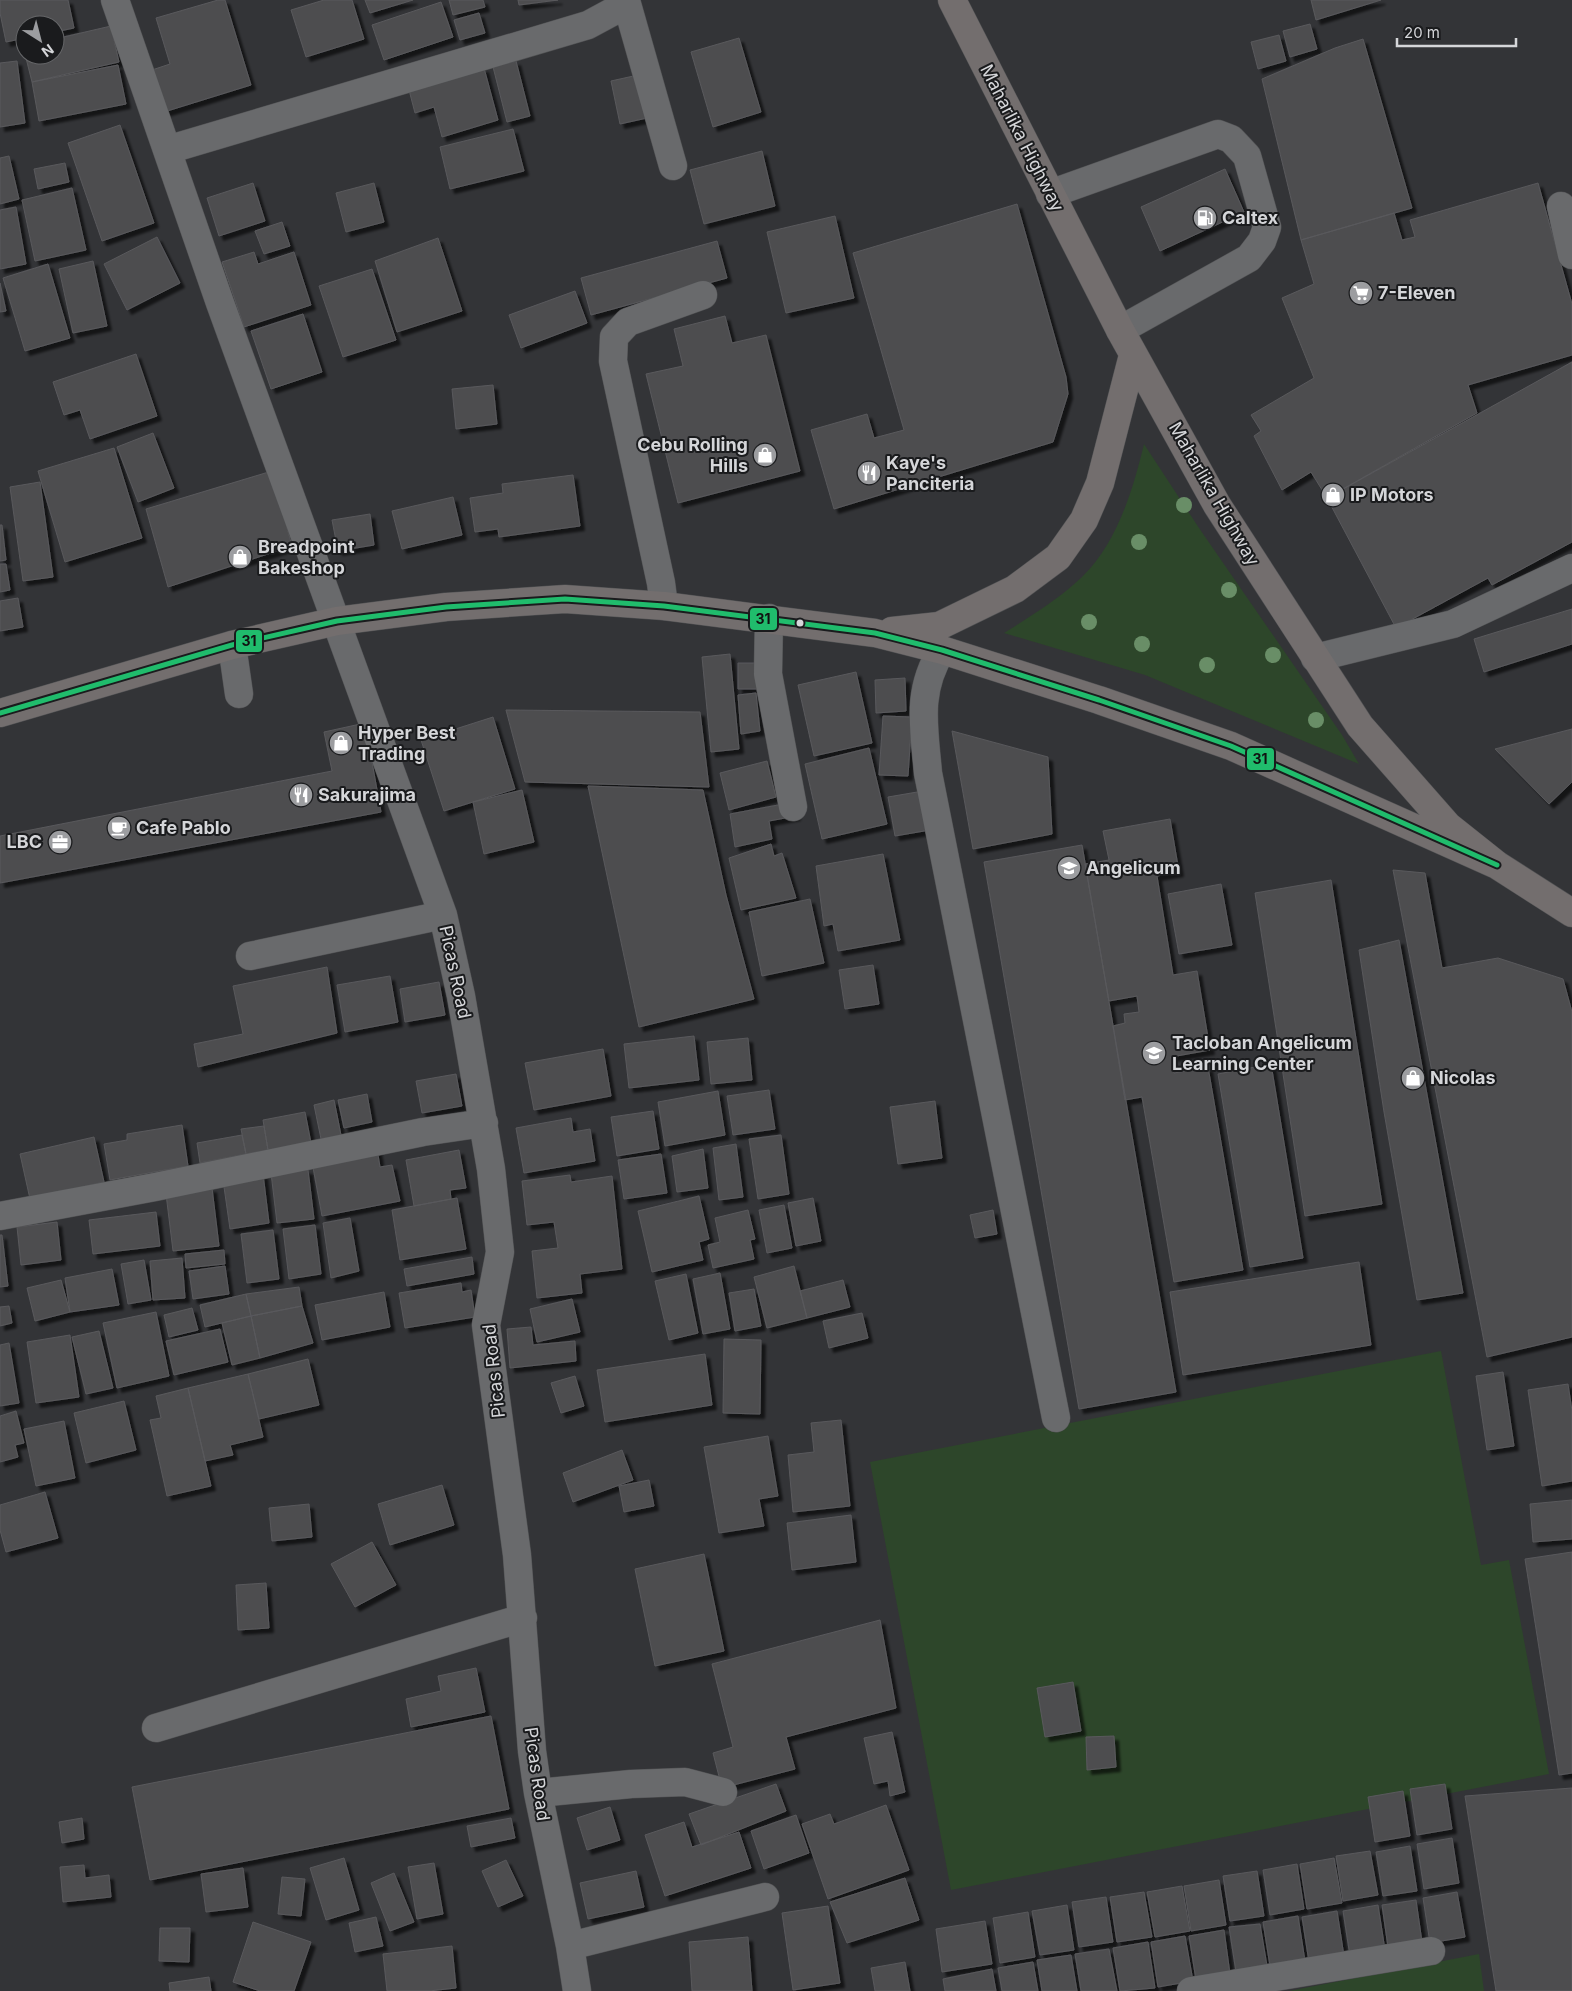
<svg xmlns="http://www.w3.org/2000/svg" width="1572" height="1991" viewBox="0 0 1572 1991" font-family="Inter,sans-serif">
	<defs>
		<filter id="shadow"><feDropShadow dx="4.5" dy="4.5" stdDeviation="1" flood-color="#0009"/></filter>
	</defs>
	<rect width="100%" height="100%" fill="#333437"/>
	<path fill="#2d462a" d="M1144 444 1199 528 1342 735 1359 764 1145 675 1004 633C1031 616 1059 599 1082 577 1117 543 1133 490 1144 444Z
		M1441 1351 1481 1565 1509 1560 1549 1774 951 1890 870 1462Z
		M1479 1954 1484 1991H1289Z"/>
	<path fill="#4e4e50" stroke="#59595c" filter="url(#shadow)" d="M0 0H68L74 28 55 32V25H25V38L6 42 0 13Z
		M218 0H225L251 85 164 112 152 70 170 64 156 18Z
		M324 0H352L364 39 306 57 291 10Z
		M365 0H413L370 13Z
		M449 0H483L485 7 453 15Z
		M518 0H558L519 5Z
		M1311 0H1381L1316 20Z
		M441 2 453 37 384 60 372 25Z
		M479 13 485 33 460 40 454 20Z
		M1310 24 1317 49 1290 57 1283 31Z
		M111 26 119 62 32 82 23 46H25V55H55V39Z
		M1279 35 1286 61 1258 69 1251 42Z
		M739 38 761 112 713 127 691 52Z
		M1363 39 1412 208 1301 240 1262 79 1335 48Z
		M17 61 25 123 0 127V63Z
		M516 61 530 116 507 122 493 67Z
		M118 65 126 104 39 121 32 82Z
		M484 68 498 120 442 137 434 107 415 113 409 90Z
		M638 75 647 118 620 124 611 81Z
		M120 125 154 223 102 241 68 143Z
		M513 129 524 171 450 189 440 147Z
		M762 151 775 206 704 224 690 170Z
		M9 156 19 199 0 204V158Z
		M65 163 69 182 38 189 34 169Z
		M1225 169 1244 212 1160 251 1141 207Z
		M253 183 265 221 219 236 207 198Z
		M374 183 384 222 346 232 336 193Z
		M1538 183 1572 304V355L1468 385 1477 413 1327 498 1311 472 1282 490 1254 436 1261 431 1251 415 1314 378 1282 298 1314 284 1301 240 1394 213 1402 240 1415 237 1410 220Z
		M72 188 86 250 35 261 22 200Z
		M1017 204 1066 377 1068 394 1053 442 834 509 811 430 867 414 874 438 904 430 853 253Z
		M16 207 26 264 0 269V210Z
		M835 216 854 298 786 313 767 232Z
		M282 222 290 246 264 254 255 231Z
		M157 237 180 283 127 310 104 264Z
		M438 238 462 311 397 332 375 261Z
		M717 241 727 278 591 315 581 278Z
		M254 252 258 264 294 252 311 305 244 327 222 262Z
		M93 261 107 326 73 333 59 269Z
		M48 264 70 338 25 351 3 278Z
		M372 269 396 340 343 357 319 286Z
		M0 283 6 311 0 312Z
		M575 291 587 323 521 348 509 315Z
		M303 314 322 372 271 389 251 331Z
		M725 316 732 343 766 335 800 471 678 503 646 374 683 366 674 329Z
		M136 354 157 416 90 439 80 410 64 415 53 382Z
		M1572 362V542L1492 585 1488 578 1396 628 1327 498Z
		M493 385 497 424 456 429 452 389Z
		M153 433 174 488 138 502 117 447Z
		M114 448 142 538 65 562 38 471Z
		M272 471 292 546 168 587 146 509Z
		M573 475 580 526 499 537 498 529 475 532 470 498 503 493 502 484Z
		M40 482 53 577 23 581 10 487Z
		M453 497 462 535 402 549 392 511Z
		M370 514 374 545 338 551 332 520Z
		M0 525H2L6 560 0 561Z
		M0 564H6L10 590 0 592Z
		M18 598 23 627 0 631V601Z
		M1572 609V644L1484 672 1474 639Z
		M730 654 739 749 711 752 702 657Z
		M738 663H759L758 689H738Z
		M856 672 872 743 814 756 798 685Z
		M905 678 906 711 876 713 875 680Z
		M756 693 760 731 741 734 738 695Z
		M506 710 700 712 709 787 525 782Z
		M883 716 912 717 908 776 879 775Z
		M493 717 515 789 444 811 421 740Z
		M365 723 381 812 0 883V836L332 771 324 732Z
		M1572 729V782L1549 804 1495 749Z
		M952 731 1048 757 1052 834 973 849Z
		M869 748 887 824 822 839 805 764Z
		M767 761 776 797 729 810 720 773Z
		M588 786 703 790 726 895 754 999 639 1027Z
		M522 790 534 842 484 854 473 802Z
		M923 791 930 830 895 836 888 797Z
		M794 802 796 816 769 821 772 839 735 847 730 814Z
		M1170 819 1179 872 1157 876 1173 975 1197 971 1210 1050 1171 1057 1174 1073 1208 1067 1243 1270 1174 1282 1142 1097 1125 1100 1113 1026 1125 1023 1124 1014 1139 1012 1137 996 1109 1001 1085 864 1109 860 1103 831Z
		M771 844 774 856 782 853 796 898 741 910 729 858Z
		M1082 845 1176 1392 1079 1409 984 862Z
		M883 854 900 940 838 951 833 924 824 926 816 866Z
		M1393 870 1425 873 1442 968 1498 958 1563 979 1572 1012V1337L1487 1357Z
		M1331 880 1382 1204 1305 1216 1255 893Z
		M1221 884 1232 945 1179 954 1168 894Z
		M810 899 824 963 762 976 749 912Z
		M1399 940 1463 1293 1417 1300 1384 1112 1359 950Z
		M873 965 879 1004 845 1009 839 970Z
		M327 967 337 1033 198 1067 194 1044 243 1034 233 986Z
		M390 976 398 1022 345 1032 337 985Z
		M439 982 445 1015 405 1022 400 989Z
		M694 1036 699 1080 629 1088 624 1044Z
		M748 1038 752 1080 711 1084 707 1042Z
		M603 1049 611 1096 534 1110 525 1063Z
		M1271 1064 1303 1258 1250 1267 1218 1074Z
		M456 1074 462 1106 422 1113 416 1081Z
		M769 1090 775 1129 733 1135 727 1096Z
		M718 1091 725 1135 665 1146 658 1102Z
		M367 1094 372 1122 344 1128 338 1100Z
		M334 1100 341 1135 321 1139 314 1105Z
		M935 1101 942 1158 898 1164 890 1107Z
		M653 1111 659 1149 617 1156 611 1117Z
		M305 1112 311 1143 268 1150 263 1120Z
		M571 1118 573 1132 590 1129 595 1161 524 1173 516 1128Z
		M182 1125 188 1166 110 1180 104 1144 127 1140V1134Z
		M264 1126 268 1150 246 1154 241 1129Z
		M242 1135 246 1154 200 1163 197 1143Z
		M781 1135 789 1194 758 1199 749 1139Z
		M94 1137 104 1182 30 1199 20 1154Z
		M736 1144 743 1197 719 1200 713 1148Z
		M377 1149 380 1167 392 1165 400 1201 322 1216 312 1162Z
		M703 1149 708 1188 677 1192 672 1156Z
		M459 1150 466 1188 450 1190 451 1199 414 1206 406 1160Z
		M661 1154 667 1193 624 1199 618 1160Z
		M308 1170 314 1219 277 1223 271 1173Z
		M263 1174 269 1223 230 1229 223 1180Z
		M570 1175 571 1182 612 1176 622 1269 580 1274 582 1293 537 1298 532 1251 558 1248 554 1222 527 1225 522 1181Z
		M212 1188 219 1246 173 1251 166 1194Z
		M699 1196 709 1239 699 1242 703 1260 652 1272 638 1211Z
		M457 1198 466 1249 400 1260 392 1210Z
		M813 1198 821 1241 796 1246 788 1203Z
		M784 1205 792 1248 767 1253 759 1210Z
		M748 1210 755 1239 750 1240 754 1259 713 1268 708 1245 720 1242 715 1218Z
		M993 1210 997 1234 975 1238 970 1215Z
		M156 1212 160 1246 93 1254 89 1220Z
		M350 1218 359 1271 331 1278 323 1223Z
		M57 1222 61 1260 21 1265 17 1227Z
		M315 1225 321 1274 289 1279 283 1229Z
		M273 1230 279 1279 247 1283 241 1234Z
		M0 1235H2L8 1286 0 1287Z
		M224 1250 225 1264 186 1268 185 1254Z
		M472 1257 474 1274 407 1286 404 1269Z
		M182 1258 185 1298 153 1300 150 1261Z
		M144 1260 151 1300 128 1304 121 1264Z
		M1359 1262 1371 1345 1183 1375 1170 1292Z
		M225 1266 229 1294 193 1299 189 1271Z
		M794 1266 807 1318 767 1328 754 1277Z
		M112 1269 119 1305 70 1312 65 1278Z
		M720 1273 730 1329 703 1334 693 1279Z
		M686 1274 698 1333 669 1340 655 1281Z
		M61 1280 70 1312 35 1321 27 1288Z
		M843 1280 850 1307 807 1318 800 1291Z
		M461 1283 462 1292 471 1290 475 1317 405 1328 399 1293Z
		M299 1287 302 1306 251 1316 246 1294Z
		M754 1289 761 1326 735 1331 729 1293Z
		M384 1292 390 1327 322 1340 315 1305Z
		M246 1294 251 1316 205 1327 200 1305Z
		M572 1299 580 1332 537 1342 530 1309Z
		M9 1306 12 1323 0 1326V1307Z
		M302 1306 313 1343 260 1358 251 1316Z
		M192 1308 198 1330 169 1337 164 1315Z
		M156 1312 169 1376 117 1388 103 1323Z
		M862 1313 868 1338 829 1348 823 1321Z
		M251 1316 260 1358 232 1365 222 1323Z
		M531 1327 533 1345 575 1341 576 1361 510 1368 507 1329Z
		M220 1329 228 1362 174 1375 166 1341Z
		M99 1331 113 1388 86 1394 72 1337Z
		M70 1335 79 1397 36 1403 27 1342Z
		M724 1339 761 1340 760 1414 723 1413Z
		M9 1343 19 1403 0 1406V1345Z
		M705 1354 712 1405 605 1422 597 1370Z
		M308 1359 319 1405 259 1419 248 1374Z
		M1503 1372 1514 1446 1487 1450 1476 1376Z
		M248 1374 263 1437 230 1445 233 1455 205 1461 188 1388Z
		M575 1376 584 1406 561 1413 551 1383Z
		M1568 1384 1572 1411V1481L1542 1486 1528 1390Z
		M188 1388 211 1486 167 1496 150 1420 161 1418 156 1396Z
		M124 1401 136 1450 86 1463 74 1413Z
		M16 1411 24 1443 15 1445 18 1457 0 1462V1416Z
		M841 1420 850 1506 793 1512 788 1455 814 1452 811 1423Z
		M64 1421 75 1478 36 1486 24 1429Z
		M768 1436 778 1496 759 1499 764 1526 719 1533 704 1447Z
		M622 1450 633 1480 573 1502 563 1473Z
		M649 1480 654 1506 624 1512 619 1486Z
		M442 1485 454 1525 390 1545 378 1504Z
		M45 1492 58 1538 6 1552 0 1530V1505Z
		M1572 1500V1539L1533 1542 1530 1504Z
		M309 1504 312 1537 272 1541 269 1508Z
		M851 1515 856 1562 792 1570 787 1523Z
		M372 1542 396 1585 355 1607 331 1564Z
		M1572 1552V1773L1559 1775 1525 1559Z
		M704 1554 724 1651 655 1666 635 1569Z
		M266 1583 269 1628 238 1630 236 1585Z
		M880 1620 896 1708 786 1737 795 1769 722 1788 713 1753 733 1747 712 1664Z
		M476 1668 485 1712 411 1727 406 1699 441 1691 438 1676Z
		M1073 1682 1081 1731 1045 1737 1037 1688Z
		M491 1716 509 1809 150 1880 132 1787Z
		M892 1732 905 1792 890 1796 888 1781 874 1784 864 1738Z
		M1114 1736 1116 1767 1087 1770 1086 1737Z
		M776 1784 786 1811 701 1845 689 1814Z
		M1445 1784 1452 1829 1417 1835 1410 1789Z
		M1572 1788V1991H1496L1465 1796Z
		M1403 1791 1410 1836 1375 1842 1368 1797Z
		M886 1805 909 1870 828 1899 802 1824 830 1814 834 1824Z
		M610 1807 620 1840 587 1850 577 1818Z
		M796 1815 809 1853 764 1869 751 1831Z
		M82 1818 84 1839 62 1843 59 1822Z
		M511 1818 515 1838 471 1847 467 1826Z
		M684 1822 692 1847 739 1832 751 1868 665 1896 645 1835Z
		M1452 1838 1459 1883 1424 1889 1417 1844Z
		M1410 1846 1417 1891 1383 1896 1376 1852Z
		M1370 1851 1378 1895 1343 1901 1336 1856Z
		M344 1858 359 1910 326 1920 310 1868Z
		M1334 1858 1342 1903 1307 1909 1300 1864Z
		M506 1860 523 1896 498 1907 482 1871Z
		M434 1863 443 1914 417 1919 408 1867Z
		M1297 1864 1304 1909 1270 1915 1263 1870Z
		M84 1865 85 1878 109 1875 111 1897 63 1902 60 1867Z
		M243 1868 248 1907 206 1912 201 1874Z
		M636 1871 644 1907 588 1919 580 1883Z
		M1257 1871 1264 1916 1230 1921 1223 1876Z
		M394 1873 414 1922 390 1931 371 1883Z
		M282 1877 305 1879 301 1916 278 1914Z
		M905 1878 919 1920 847 1943 830 1902Z
		M1219 1880 1226 1925 1191 1931 1184 1886Z
		M1182 1886 1190 1931 1155 1937 1147 1892Z
		M1144 1892 1152 1937 1117 1942 1110 1897Z
		M1457 1892 1465 1937 1430 1943 1423 1898Z
		M1106 1897 1113 1942 1079 1947 1072 1902Z
		M1416 1900 1422 1942 1388 1947 1382 1905Z
		M1067 1905 1074 1950 1040 1955 1032 1911Z
		M1378 1905 1385 1950 1350 1956 1343 1911Z
		M828 1906 840 1983 793 1990 782 1913Z
		M1337 1911 1344 1956 1309 1962 1302 1917Z
		M1028 1912 1035 1957 1000 1963 993 1918Z
		M1298 1916 1305 1961 1270 1966 1263 1922Z
		M376 1917 383 1946 355 1952 349 1923Z
		M985 1921 992 1964 942 1972 936 1929Z
		M253 1922 311 1942 294 1991H260L233 1982Z
		M1260 1924 1267 1966 1236 1972 1229 1927Z
		M160 1928H190L189 1962 159 1961Z
		M1224 1930 1230 1974 1196 1980 1189 1936Z
		M1185 1936 1193 1981 1158 1987 1151 1942Z
		M748 1937 752 1991H692L689 1942Z
		M1148 1942 1155 1988 1120 1991 1113 1948Z
		M452 1946 456 1988 429 1991H387L383 1954Z
		M1109 1949 1117 1991H1081L1075 1954Z
		M1071 1955 1077 1991H1042L1037 1960Z
		M905 1962 910 1991H875L871 1968Z
		M1033 1962 1038 1991H1002L998 1968Z
		M992 1969 996 1991H945L943 1979Z
		M209 1977 211 1991H170L169 1983Z"/>
	<g fill="none" stroke-linecap="round" stroke-linejoin="round">
		<g stroke="#505153" stroke-width="29">
			<path id="minor" d="M115 0 220 303 443 915 461 996 491 1169 500 1252 486 1325 517 1555 532 1751 538 1793 570 1946 577 1991
				M627 4 673 166
				M167 150 588 25 627 4 626 0
				M1050 194 1218 134 1231 139 1247 156 1267 227 1262 241 1249 258 1120 330
				M1561 206 1572 255
				M664 606 661 583 613 361 614 337 628 322 703 295
				M769 618 768 674 793 807
				M232 645 239 694
				M942 650C916 691 924 727 928 773L1056 1418
				M1315 658 1453 624 1572 568
				M250 956 443 915
				M0 1216 155 1187 423 1132 484 1123
				M156 1728 523 1618
				M538 1793 631 1784 685 1782 723 1792
				M570 1946 765 1897
				M1191 1991 1431 1951"/>
		</g>
		<g stroke="#505153" stroke-width="29">
			<path id="major" d="M952 0 1120 330 1217 505 1360 726 1448 826 1497 865 1572 913
				M892 631 939 626 1015 589 1058 557 1084 520 1100 483 1133 355
				M0 713 232 645 337 621 446 607 565 599 664 606 875 633 942 650 1099 700 1231 746 1497 865"/>
		</g>
		<use href="#minor" stroke="#696a6c" stroke-width="28"/>
		<use href="#major" stroke="#736e6e" stroke-width="28"/>
		<g stroke="#1a1b1d" stroke-width="9">
			<path id="bus-1" d="M0 713 232 645 337 621 446 607 565 599 664 606 875 633 942 650 1099 700 1231 746 1497 865"/>
		</g>
		<use href="#bus-1" stroke="#20bc6c" stroke-width="5"/>
	</g>
	<g fill="#698e67">
		<circle cx="1184" cy="505" r="8"/>
		<circle cx="1139" cy="542" r="8"/>
		<circle cx="1229" cy="590" r="8"/>
		<circle cx="1089" cy="622" r="8"/>
		<circle cx="1142" cy="644" r="8"/>
		<circle cx="1273" cy="655" r="8"/>
		<circle cx="1207" cy="665" r="8"/>
		<circle cx="1316" cy="720" r="8"/>
	</g>
	<defs>
		<g id="fuel-disc" transform="scale(1.25)"><circle r="9.5" fill="#9c9da0" stroke="#1a1b1d"/><path d="M-5.5-6h7V0h2V4h1.3V-2.5L3-4.5l.8-.8L6-3V5H2.5V1h-1V6h-7ZM-4.2-4.7v3.2H.2V-4.7Z" fill="#fff"/></g>
		<g id="supermarket-disc" transform="scale(1.25)"><circle r="9.5" fill="#9c9da0" stroke="#1a1b1d"/><path d="M-6-5.5h2.5l.6 2H6L4.5 2H-2.5L-4.4-4H-6ZM-1.5 3.2a1.3 1.3 0 1 0 .1 0ZM3 3.2a1.3 1.3 0 1 0 .1 0Z" fill="#fff"/></g>
		<g id="shop-disc" transform="scale(1.25)"><circle r="9.5" fill="#9c9da0" stroke="#1a1b1d"/><path d="M-5-2.5h2.3a2.7 3.5 0 0 1 5.4 0H5L5.5 6h-11ZM-1.5-2.5h3a1.5 2.3 0 0 0-3 0Z" fill="#fff"/></g>
		<g id="restaurant-disc" transform="scale(1.25)"><circle r="9.5" fill="#9c9da0" stroke="#1a1b1d"/><path d="M-5-6h1v4h1v-4h1v4h1v-4h1v5L-1.5 .5V6h-2V.5L-5-1ZM5-6V6H3V1.5H1.5Q1.5-4 5-6Z" fill="#fff"/></g>
		<g id="cafe-disc" transform="scale(1.25)"><circle r="9.5" fill="#9c9da0" stroke="#1a1b1d"/><path d="M-5.5-4.5H6V0H3Q3 3.5 0 3.5H-2.5Q-5.5 3.5-5.5 0ZM3-3.2v2h1.7v-2ZM-6 4.5H4V6H-6Z" fill="#fff"/></g>
		<g id="office-disc" transform="scale(1.25)"><circle r="9.5" fill="#9c9da0" stroke="#1a1b1d"/><path d="M-6-3h4V-5.5h4V-3h4V5H-6ZM-1-4.5V-3h2v-1.5ZM-6 0V1H6V0Z" fill="#fff"/></g>
		<g id="school-disc" transform="scale(1.25)"><circle r="9.5" fill="#9c9da0" stroke="#1a1b1d"/><path d="M0-5L7-2L0 1L-7-2ZM-4 1L0 2.5L4 1V4Q0 6-4 4Z" fill="#fff"/></g>
	</defs>
	<g fill-rule="evenodd">
		<use href="#fuel-disc" x="1205" y="218"/>
		<use href="#supermarket-disc" x="1361" y="293"/>
		<use href="#shop-disc" x="765" y="455"/>
		<use href="#restaurant-disc" x="869" y="473"/>
		<use href="#shop-disc" x="1333" y="495"/>
		<use href="#shop-disc" x="240" y="557"/>
		<use href="#shop-disc" x="341" y="743"/>
		<use href="#restaurant-disc" x="301" y="795"/>
		<use href="#cafe-disc" x="119" y="828"/>
		<use href="#office-disc" x="60" y="842"/>
		<use href="#school-disc" x="1069" y="868"/>
		<use href="#school-disc" x="1154" y="1053"/>
		<use href="#shop-disc" x="1413" y="1078"/>
	</g>
	<circle fill="#d5d6d9" stroke="#1a1b1d" stroke-width="2" cx="800" cy="623" r="4.5"/>
	<g text-anchor="middle" stroke-width="4" stroke-linejoin="round" paint-order="stroke">
		<g font-size="18" fill="#d5d6d9" stroke="#1a1b1d">
			<text transform="translate(1022 138) rotate(63)" y="6">Maharlika Highway</text>
			<text transform="translate(1214 494) rotate(60)" y="6">Maharlika Highway</text>
			<text transform="translate(455 972) rotate(78)" y="6">Picas Road</text>
			<text transform="translate(494 1371) rotate(-96)" y="6">Picas Road</text>
			<text transform="translate(537 1774) rotate(82)" y="6">Picas Road</text>
		</g>
		<g font-size="18" font-weight="bold" fill="#d5d6d9" stroke="#1a1b1d" text-anchor="start">
			<text x="1222" y="224">Caltex</text>
			<text x="1378" y="299">7-Eleven</text>
			<text x="748" y="451" text-anchor="end">Cebu Rolling<tspan x="748" dy="21">Hills</tspan></text>
			<text x="886" y="469">Kaye's<tspan x="886" dy="21">Panciteria</tspan></text>
			<text x="1350" y="501">IP Motors</text>
			<text x="258" y="553">Breadpoint<tspan x="258" dy="21">Bakeshop</tspan></text>
			<text x="358" y="739">Hyper Best<tspan x="358" dy="21">Trading</tspan></text>
			<text x="318" y="801">Sakurajima</text>
			<text x="136" y="834">Cafe Pablo</text>
			<text x="42" y="848" text-anchor="end">LBC</text>
			<text x="1086" y="874">Angelicum</text>
			<text x="1172" y="1049">Tacloban Angelicum<tspan x="1172" dy="21">Learning Center</tspan></text>
			<text x="1430" y="1084">Nicolas</text>
		</g>
	</g>
	<g stroke="#1a1b1d" stroke-width="2">
		<rect x="749" y="607" width="29" height="24" rx="5" fill="#20bc6c"/>
		<rect x="235" y="629" width="28" height="24" rx="5" fill="#20bc6c"/>
		<rect x="1246" y="747" width="29" height="24" rx="5" fill="#20bc6c"/>
	</g>
	<g font-size="14" text-anchor="middle" font-weight="bold" fill="#111">
		<text x="763" y="624">31</text>
		<text x="249" y="646">31</text>
		<text x="1260" y="764">31</text>
	</g>
	<g transform="translate(40 40) rotate(144)"><circle r="24" fill="#1a1b1d" stroke="#656668"/>
	<path d="M0-4L9 19L0 12L-9 19Z" fill="#9c9da0"/>
	<text y="-8" font-size="14" font-weight="bold" text-anchor="middle" fill="#d5d6d9">N</text>
	</g>
	<path d="M1397 38v8h119v-8" fill="none" stroke="#d5d6d9" stroke-width="2.5"/>
	<text x="1404" y="38" font-size="15" fill="#d5d6d9" stroke="#1a1b1d" stroke-width="4" paint-order="stroke">20 m</text>
</svg>
